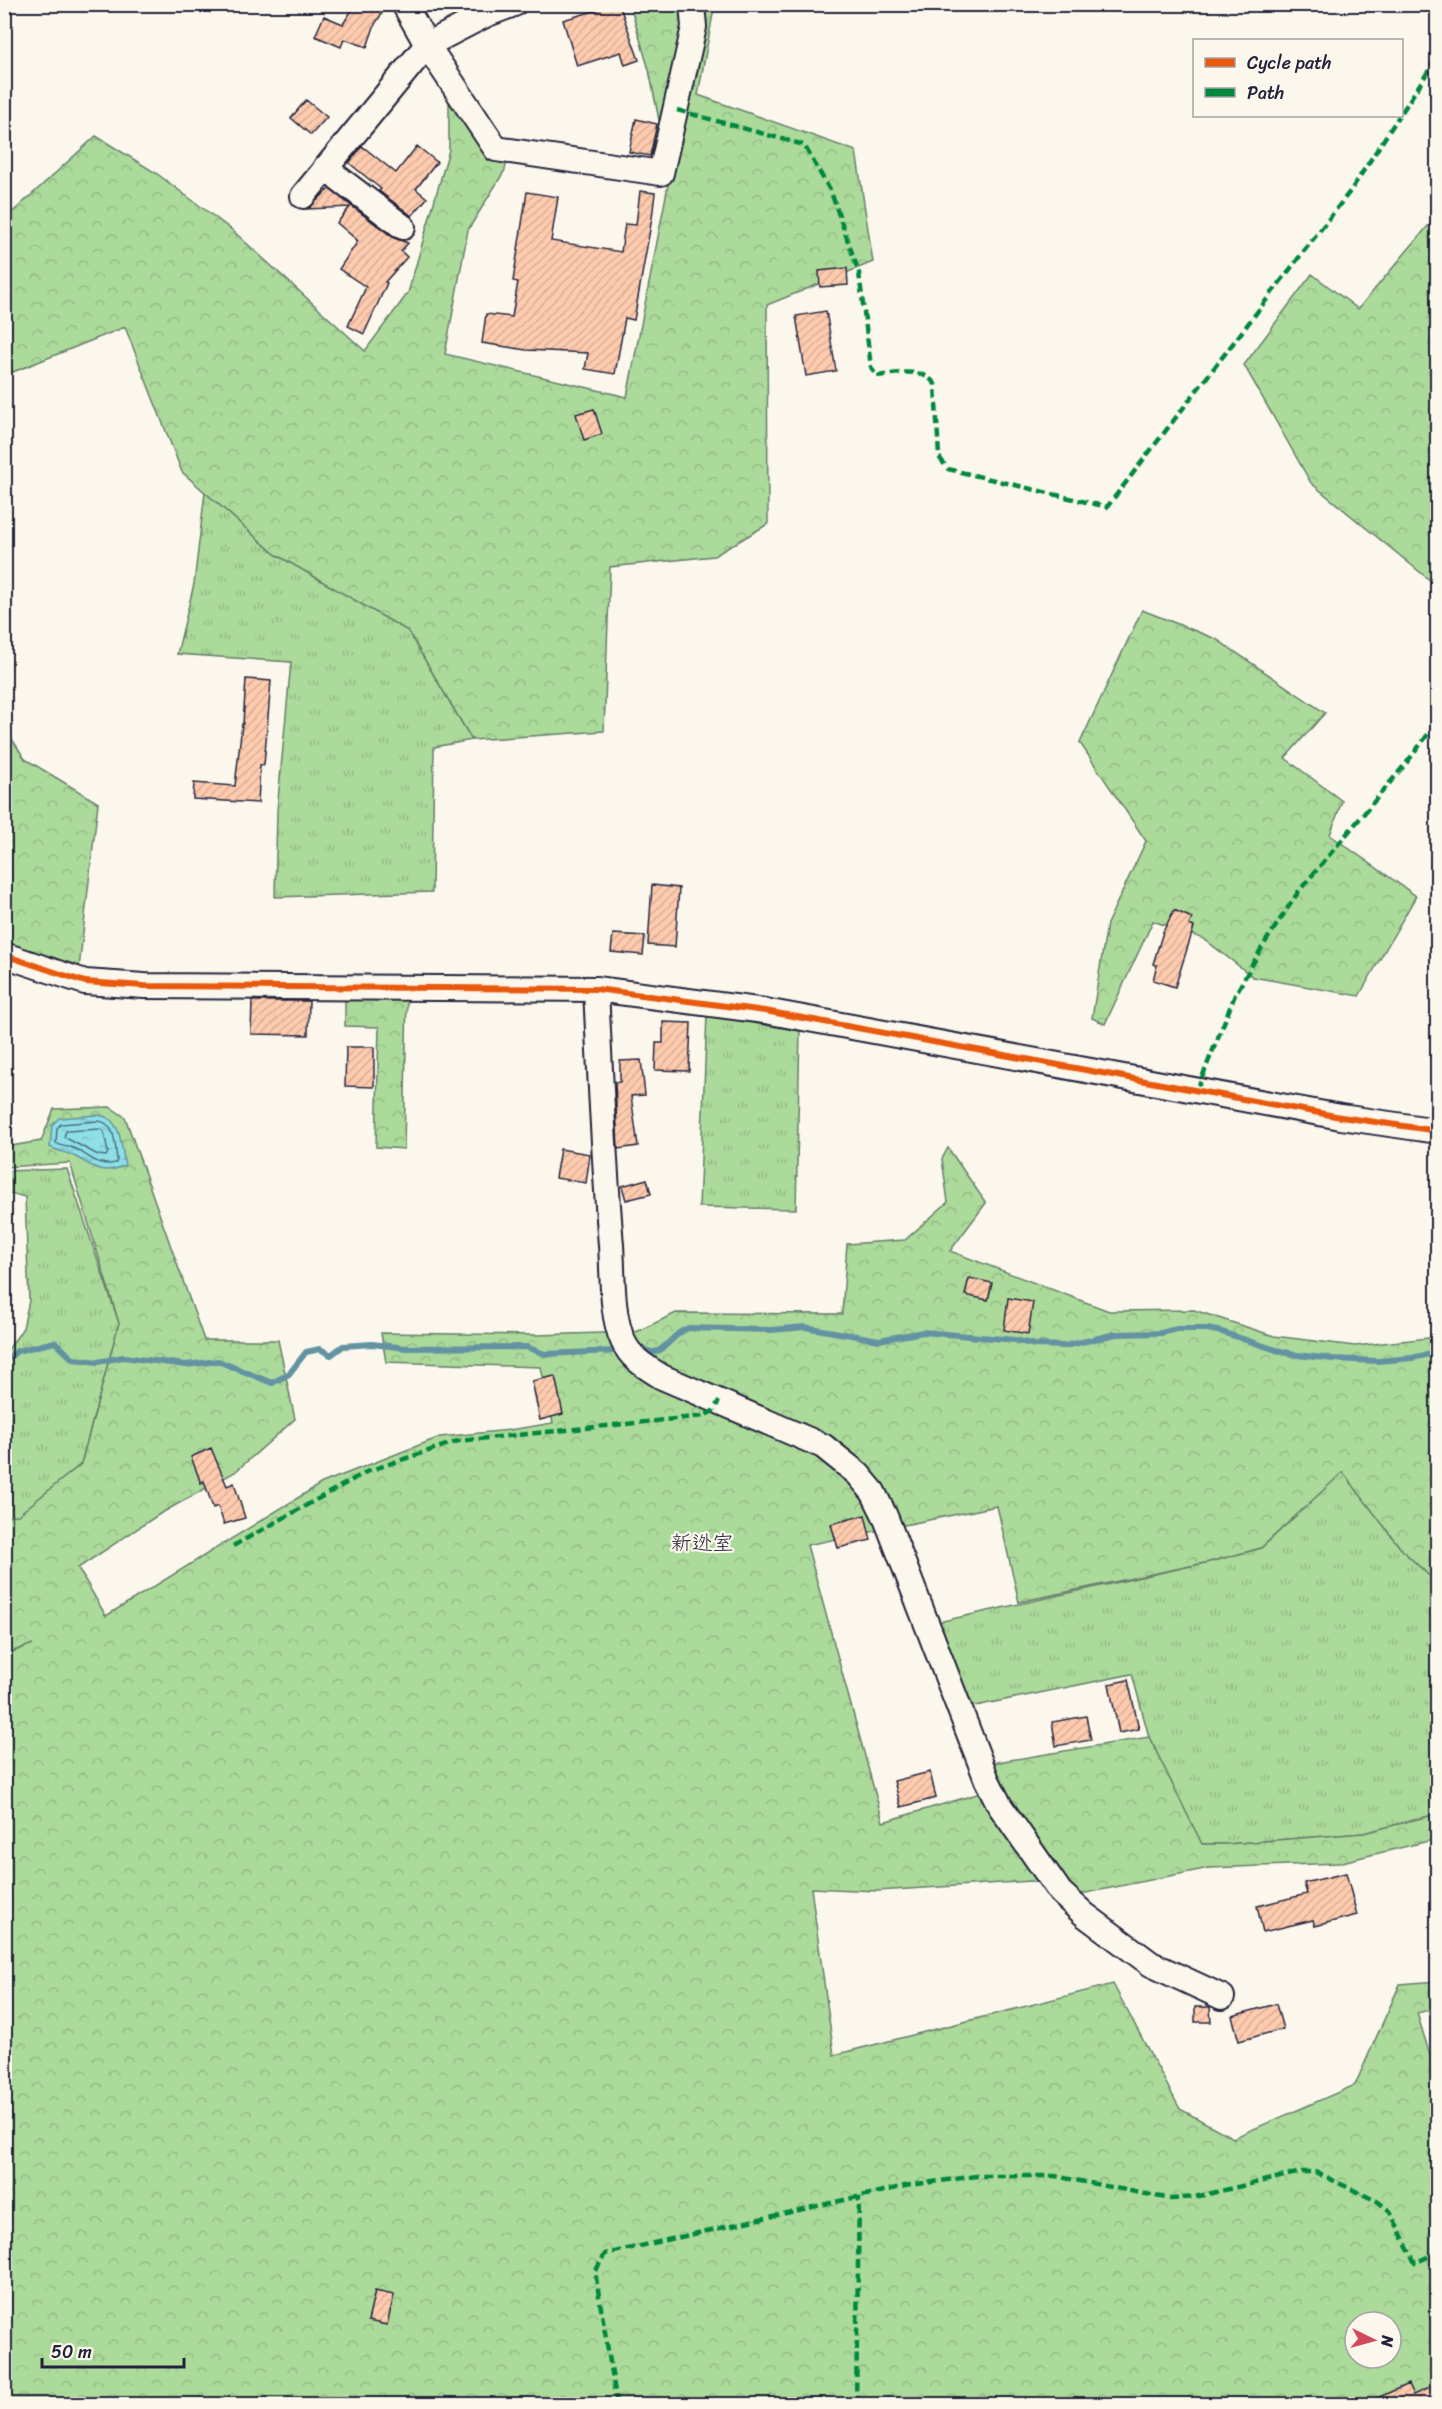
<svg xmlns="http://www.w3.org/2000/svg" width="1442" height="2409" viewBox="0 0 1442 2409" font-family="Sriracha,'Klee One',sans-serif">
	<defs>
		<pattern id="grass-tufts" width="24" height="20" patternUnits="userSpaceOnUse" patternTransform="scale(1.5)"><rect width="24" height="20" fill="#abda9a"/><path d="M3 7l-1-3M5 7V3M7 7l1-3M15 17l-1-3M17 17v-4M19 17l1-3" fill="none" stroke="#93bb86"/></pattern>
		<pattern id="forest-crowns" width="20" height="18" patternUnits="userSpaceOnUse" patternTransform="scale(1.5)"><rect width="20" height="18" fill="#abda9a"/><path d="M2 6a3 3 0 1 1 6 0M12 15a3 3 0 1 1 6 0" fill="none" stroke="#93bb86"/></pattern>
		<pattern id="water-ripples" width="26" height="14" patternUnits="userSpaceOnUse" patternTransform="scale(1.5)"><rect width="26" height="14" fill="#8edfe6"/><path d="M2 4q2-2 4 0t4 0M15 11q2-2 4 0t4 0" fill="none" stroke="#7abfc6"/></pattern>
		<pattern id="building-hatch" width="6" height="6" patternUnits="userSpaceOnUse" patternTransform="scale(1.5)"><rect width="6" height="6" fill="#fecbae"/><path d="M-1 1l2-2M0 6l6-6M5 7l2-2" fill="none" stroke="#d9ae97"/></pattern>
	</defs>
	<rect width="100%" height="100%" fill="#fbf7ec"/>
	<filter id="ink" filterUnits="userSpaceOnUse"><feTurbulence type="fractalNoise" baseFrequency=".0167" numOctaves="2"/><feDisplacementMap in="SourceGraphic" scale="12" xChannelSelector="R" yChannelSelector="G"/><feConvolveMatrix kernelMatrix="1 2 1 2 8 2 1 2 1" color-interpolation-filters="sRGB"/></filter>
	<g filter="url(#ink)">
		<path fill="url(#grass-tufts)" stroke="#667e6a" stroke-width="1.5" d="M205 492 275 554 408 631 472 740 434 747 432 892 275 897 277 811 291 662 177 654 194 584Z
			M707 1015 800 1031 796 1209 699 1207Z
			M67 1169 119 1323 81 1464 14 1523H5V1354L23 1328 29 1301 25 1197 5 1192 4 1171Z
			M1343 1471 1402 1550 1437 1583V1814L1364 1833 1227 1844H1201L1149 1737 1132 1674 951 1711 920 1626 1209 1562 1261 1548Z"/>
		<path fill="url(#forest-crowns)" stroke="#667e6a" stroke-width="1.5" fill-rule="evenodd" d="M630 5H712L713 14 698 95 856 151 873 262 767 305 768 524 714 556 610 567 604 731 472 740 408 631 275 554 182 472 125 327 13 372 5 359V219L96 136 156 173 232 230 365 351 408 293 449 150V89L507 161 505 170 468 230 445 354 627 397 670 175 649 70Z
			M1428 226H1438L1437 586 1311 483 1244 365 1312 274 1358 309Z
			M1142 610 1216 639 1325 713 1285 758 1342 801 1330 835 1416 896 1359 996 1253 977 1204 939 1153 921 1105 1024 1092 1018 1107 924 1146 841 1080 743Z
			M4 727 25 759 98 803 79 968 5 942Z
			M345 993 407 995 404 1149 376 1147 379 1027 345 1026Z
			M110 1107 125 1117 204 1340H278L295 1419 235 1472 158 1515 78 1568 106 1616 322 1483 440 1437 510 1430 553 1423 541 1367 386 1362 381 1333 536 1335 636 1332 676 1313 842 1314 847 1244 905 1240 948 1202 942 1159 948 1148 986 1203 950 1251 1109 1311 1194 1310 1274 1336 1355 1346 1437 1337V1583L1402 1550 1343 1472 1261 1548 1209 1562 1019 1602 997 1506 807 1545 883 1822 984 1792 986 1764 1149 1737 1202 1844H1227L1364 1833 1437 1814V1839L1338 1863 1209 1868 1081 1894 1031 1881 877 1891 811 1888 834 2055 1113 1984 1180 2109 1233 2138 1355 2085 1400 1984 1437 1981V2008L1417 2013 1437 2078V2404H5L4 1655 33 1644 5 1654V1516L18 1515 81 1464 119 1323 70 1163 5 1167V1147L41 1141 54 1109ZM1355 2322H1391V2358H1355Z"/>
		<path fill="url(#water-ripples)" stroke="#6393a2" stroke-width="1.5" d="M98 1115C122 1117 121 1146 125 1165 101 1177 92 1165 72 1155 65 1152 58 1151 50 1147L52 1125 59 1118Z"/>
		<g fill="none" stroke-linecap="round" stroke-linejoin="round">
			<path stroke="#4d6e7f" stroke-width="1.5" d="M98 1121C116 1122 115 1146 117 1160L116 1163C94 1168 88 1152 70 1147 64 1146 62 1147 56 1143L57 1128 61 1124Z
				M101 1129 104 1132 108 1152 106 1156 98 1155 64 1137 66 1131Z"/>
			<path stroke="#6393a2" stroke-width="6" d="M634 1345C640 1347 647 1352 653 1352 664 1353 675 1331 689 1328L772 1330 805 1327 879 1340 923 1332 1015 1340 1035 1345 1065 1346 1116 1334 1161 1333 1177 1329H1207L1222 1332 1276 1350 1297 1355 1333 1359 1378 1361 1412 1358 1438 1352
				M4 1362 17 1351 55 1342 73 1359 98 1362 123 1357 186 1365 218 1361 272 1383 289 1374 306 1352 320 1349 331 1355 343 1346 372 1344 406 1348 526 1347 545 1354 615 1351"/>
		</g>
		<path fill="url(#building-hatch)" stroke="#22223b" stroke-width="1.5" d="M356 4H388L375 24 367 47 344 39 341 47 315 36 324 16 343 24Z
			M600 4H619L639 60 625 65 621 52 577 66 563 20 601 9Z
			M306 100 327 117 311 135 291 118Z
			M636 119 657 124 650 156 629 152Z
			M362 146 396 173 417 146 437 162 416 189 427 198 412 216 379 191 381 189 349 163Z
			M329 189 394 238 408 243 401 251 407 257 385 282 387 283 364 334 348 326 366 287 339 269 358 241 337 223 350 207 308 209Z
			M640 191 655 193 652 218 634 320 625 318 615 374 585 369 588 353 526 350 482 343 486 314 512 317 518 282 513 281 527 192 558 197 551 241 621 252 625 224 636 225Z
			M847 268 848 285 820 287 819 271Z
			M826 311 836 371 806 376 796 316Z
			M594 409 602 434 584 440 576 414Z
			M246 679 271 681 264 765H260L258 803 193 799 194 783 235 786 242 724H243Z
			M652 885 679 888 675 947 648 945Z
			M1174 910 1192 918 1189 925 1194 927 1175 987 1153 980 1157 965 1153 964 1163 932Z
			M613 934 645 936 643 955 611 952Z
			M252 1001H309L308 1035 251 1034Z
			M663 1022 691 1023 689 1071 655 1070 656 1043H663Z
			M346 1047H374V1087L345 1086Z
			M641 1060 645 1095 631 1096 638 1146 618 1149 615 1082H620V1061Z
			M560 1149 590 1154 586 1183 555 1178Z
			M647 1179 651 1194 626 1200 622 1186Z
			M969 1278 992 1283 988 1300 965 1295Z
			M1008 1298 1033 1302 1028 1334 1004 1330Z
			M555 1376 563 1414 540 1420 532 1381Z
			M211 1448 227 1486 234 1483 245 1518 224 1524 218 1506 213 1508 204 1481 201 1483 191 1457Z
			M865 1515 871 1540 838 1548 831 1524Z
			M1128 1680 1139 1729 1119 1733 1109 1684Z
			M1086 1716 1091 1740 1056 1746 1052 1722Z
			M930 1772 936 1798 901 1807 894 1781Z
			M1346 1873 1357 1915 1315 1926 1313 1920 1263 1932 1257 1906 1307 1894 1304 1883Z
			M1276 2004 1283 2029 1239 2041 1232 2016Z
			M1195 2007H1210L1211 2022H1195Z
			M375 2291 394 2295 387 2325 368 2321Z
			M1408 2384 1413 2395 1433 2386 1437 2395V2404H1364Z"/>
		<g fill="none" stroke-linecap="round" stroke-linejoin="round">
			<g stroke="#22223b" stroke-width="28">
				<path id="minor" d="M404 4 427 45 496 149 661 173 694 27 692 4
					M325 168 403 227
					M303 196 427 45 485 15 514 4
					M4 955 85 982 144 986 596 989 765 1011 1341 1117 1438 1131
					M596 989C600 1074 604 1160 611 1245 613 1274 611 1315 623 1341 631 1359 646 1367 662 1377L823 1446 858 1474 873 1492 885 1516 987 1780 1000 1806 1060 1892 1085 1915 1151 1964 1222 1997"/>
			</g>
			<use href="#minor" stroke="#fbf7ec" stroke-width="24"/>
			<path stroke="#00873e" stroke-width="4.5" stroke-dasharray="9 4.5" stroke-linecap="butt" d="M677 110 804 145 831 192 859 273 871 367 876 376C897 374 921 366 935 384L939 457 948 469 1107 507 1351 190 1399 116
				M1402 112 1438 56
				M1197 1090 1235 995 1264 944 1299 891 1408 761 1438 721
				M233 1546 368 1471 458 1441 704 1416 713 1411 719 1401
				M617 2404 595 2272 605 2254 910 2185 977 2176H1055L1171 2199 1195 2197 1301 2172H1315L1377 2201 1390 2211 1415 2263 1438 2252
				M856 2404 859 2196"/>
			<g stroke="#fbf7ec" stroke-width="10">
				<path id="cycleway" d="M4 955 85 982 144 986 596 989 765 1011 1341 1117 1438 1131"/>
			</g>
			<use href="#cycleway" stroke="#e8590c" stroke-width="6"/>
		</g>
	</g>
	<g text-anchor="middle" stroke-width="4.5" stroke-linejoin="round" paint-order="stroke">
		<g font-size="21" fill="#22223b" stroke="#fbf7ec">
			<text x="702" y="1550">新迯室</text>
		</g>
	</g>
	<rect width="1442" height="2409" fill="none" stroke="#fbf7ec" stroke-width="24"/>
	<rect x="12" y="12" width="1418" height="2385" fill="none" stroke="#22223b" stroke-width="2" filter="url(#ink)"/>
	<rect x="1193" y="39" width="210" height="78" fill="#fbf7ec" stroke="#a4a2a5" stroke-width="1.5"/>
	<rect x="1205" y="58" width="30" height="9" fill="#e8590c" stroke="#a4a2a5" stroke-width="1.5"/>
	<text x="1247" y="69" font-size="18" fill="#22223b">Cycle path</text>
	<rect x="1205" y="88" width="30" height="9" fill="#00873e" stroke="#a4a2a5" stroke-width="1.5"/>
	<text x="1247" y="99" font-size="18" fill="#22223b">Path</text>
	<g transform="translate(1373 2340) rotate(95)"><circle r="28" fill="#fbf7ec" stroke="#a4a2a5" stroke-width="1.5"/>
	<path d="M0-4.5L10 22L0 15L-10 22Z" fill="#d1495b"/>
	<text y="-9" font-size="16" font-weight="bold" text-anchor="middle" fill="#22223b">N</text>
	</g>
	<path d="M42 2358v9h142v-9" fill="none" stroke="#22223b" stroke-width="3"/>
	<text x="51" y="2358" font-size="18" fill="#22223b" stroke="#fbf7ec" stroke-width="4.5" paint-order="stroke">50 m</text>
</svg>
